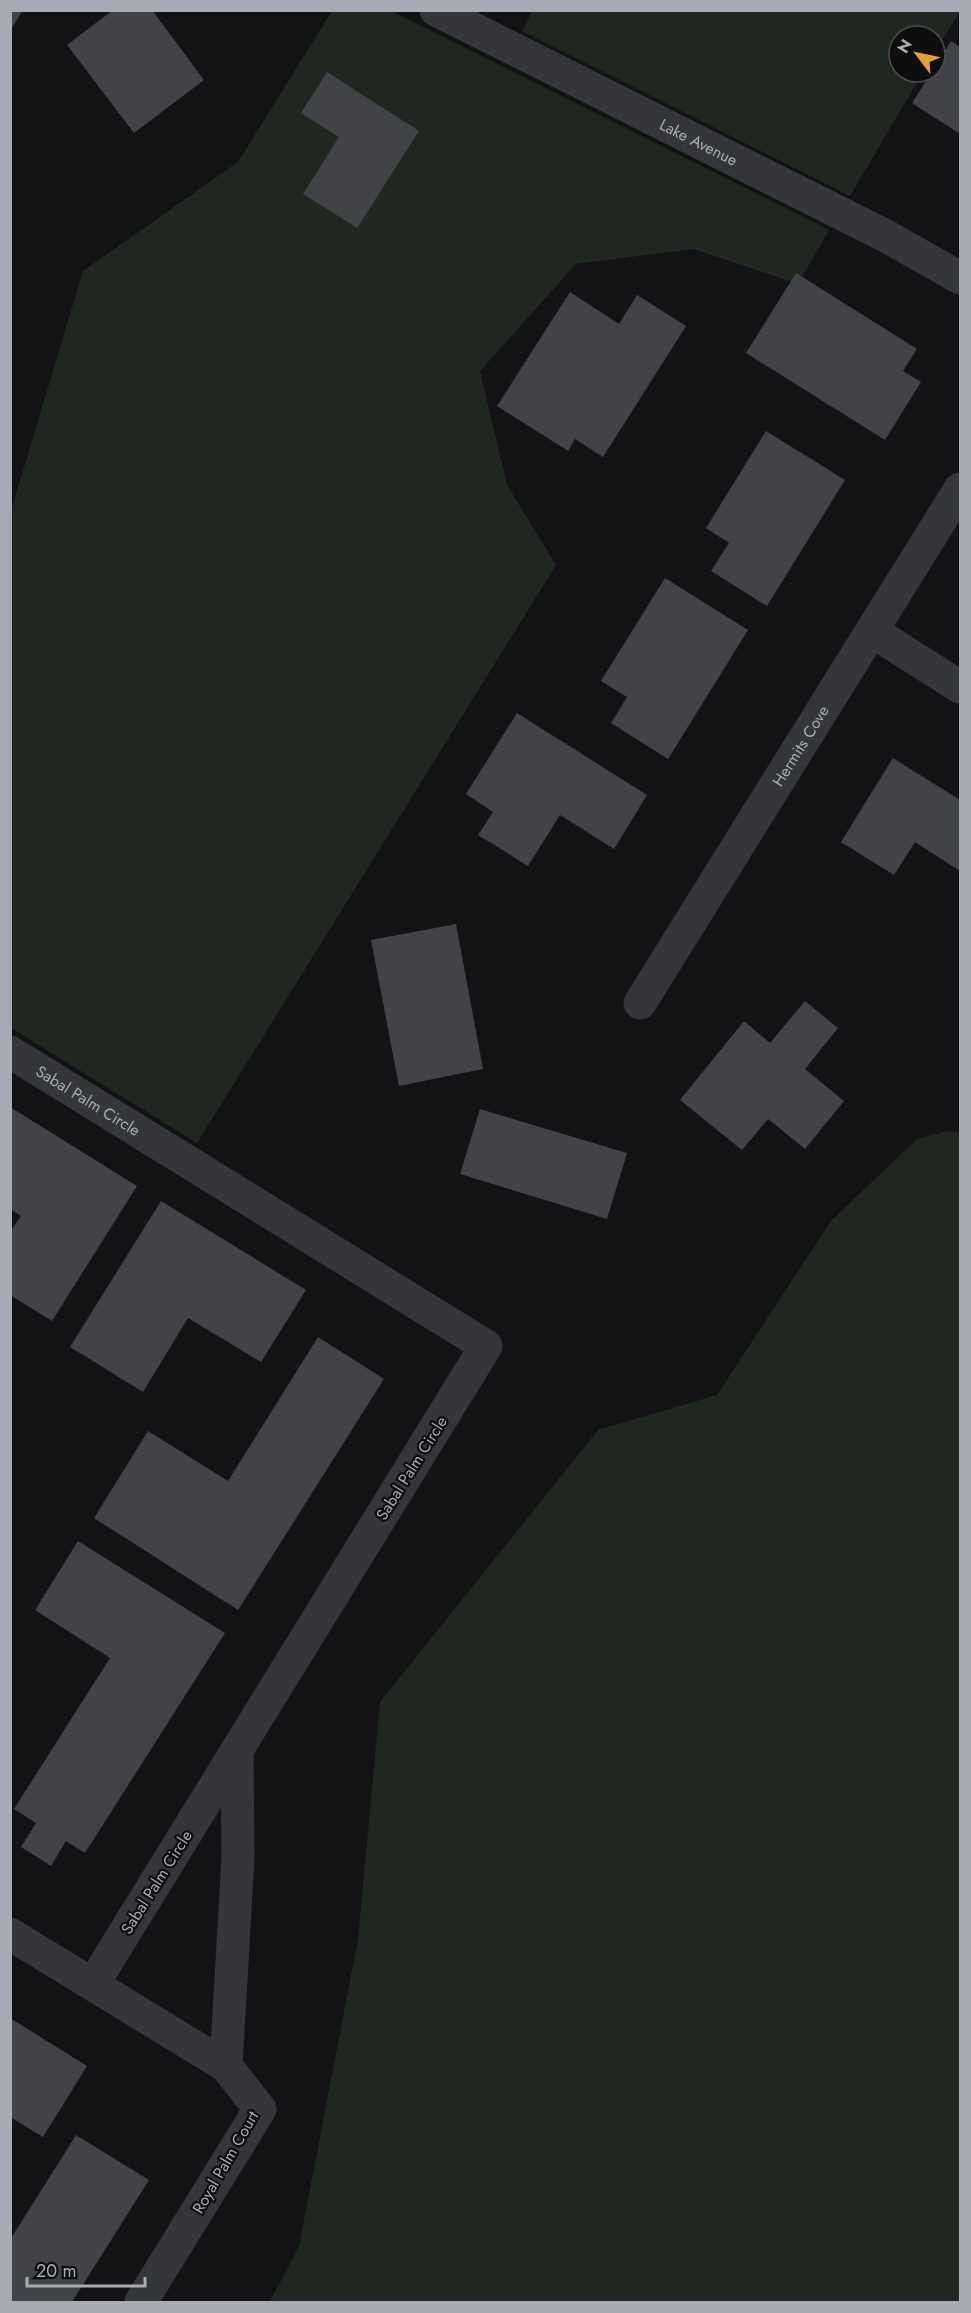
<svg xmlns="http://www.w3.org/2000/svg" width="971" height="2313" viewBox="0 0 971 2313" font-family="Jost,sans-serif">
	<rect width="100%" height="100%" fill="#131315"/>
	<path fill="#202720" d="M533 10H960V11L935 52V36H899V72H923L850 196 522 31Z
		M332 11H391L829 230 798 284 693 249 576 264 480 371 507 485 556 565 197 1143 11 1028 10 514 83 271 238 162Z
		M948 1131 960 1133V2302H270L299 2246 358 1939 380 1702 598 1430 717 1395 831 1221 917 1139Z"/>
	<path fill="#424347" d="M10 10H23L10 31Z
		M113 10H152L204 80 134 133 67 45Z
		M951 41 960 47V134L912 103 932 72H935V67Z
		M327 72 419 131 357 228 303 194 339 137 301 113Z
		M796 273 917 349 903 371 921 382 885 440 746 353Z
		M570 292 619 324 637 295 686 326 603 457 575 439 568 451 497 406Z
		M766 431 845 480 767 606 711 571 729 543 706 528Z
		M665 578 748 630 668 759 611 723 627 697 601 681Z
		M517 713 647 795 614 849 560 815 528 866 478 835 493 812 466 794Z
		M893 758 960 800V871L915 842 894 875 841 842Z
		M456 924 483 1069 399 1086 371 940Z
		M805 1001 838 1028 805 1069 844 1101 805 1149 768 1119 742 1150 680 1100 744 1021 770 1043Z
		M10 1107 137 1186 52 1321 10 1295V1232L21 1216 10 1209Z
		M480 1109 627 1153 607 1219 460 1174Z
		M161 1201 306 1290 261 1362 188 1318 143 1392 70 1347Z
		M318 1337 384 1379 238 1610 94 1518 148 1431 228 1481Z
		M78 1541 225 1633 85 1853 66 1841 51 1866 21 1847 36 1823 14 1809 110 1658 35 1610Z
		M10 2018 87 2066 43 2137 10 2117Z
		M76 2135 149 2180 72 2302H10V2240Z"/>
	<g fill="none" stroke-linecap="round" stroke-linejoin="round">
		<g stroke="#343639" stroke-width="33">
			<path id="s1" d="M436 10 886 236 960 278"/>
			<path d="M872 631 960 687"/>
			<path id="s2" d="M640 1003 960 489"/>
			<path id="s3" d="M10 1052 486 1346 93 1984"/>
			<path d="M10 1934 226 2066 260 2109 141 2302"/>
			<path d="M226 2066 238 1858 237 1751"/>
		</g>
	</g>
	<g text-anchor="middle" stroke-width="4.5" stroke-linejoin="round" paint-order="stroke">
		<g font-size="16" fill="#a6abb4" stroke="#0e0e0f">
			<text dy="6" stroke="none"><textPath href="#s1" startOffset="294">Lake Avenue</textPath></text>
			<text dy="6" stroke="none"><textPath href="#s2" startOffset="303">Hermits Cove</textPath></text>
			<text dy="6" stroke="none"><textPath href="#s3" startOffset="92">Sabal Palm Circle</textPath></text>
			<text transform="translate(411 1468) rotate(-58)" y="6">Sabal Palm Circle</text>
			<text transform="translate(156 1882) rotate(-58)" y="6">Sabal Palm Circle</text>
			<text transform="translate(225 2162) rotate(-60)" y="6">Royal Palm Court</text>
		</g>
	</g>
	<rect width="971" height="2313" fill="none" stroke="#a6abb4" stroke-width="24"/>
	<g transform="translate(917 54) rotate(302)"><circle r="28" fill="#0e0e0f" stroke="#4b4d51" stroke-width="1.5"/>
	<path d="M0-4.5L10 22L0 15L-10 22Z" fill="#e39e3d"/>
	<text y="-9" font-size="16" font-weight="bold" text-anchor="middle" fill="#a6abb4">N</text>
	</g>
	<path d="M27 2277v9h118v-9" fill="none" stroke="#a6abb4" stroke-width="3"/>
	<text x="36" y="2277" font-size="18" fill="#a6abb4" stroke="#0e0e0f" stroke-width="4.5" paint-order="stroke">20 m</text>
</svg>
